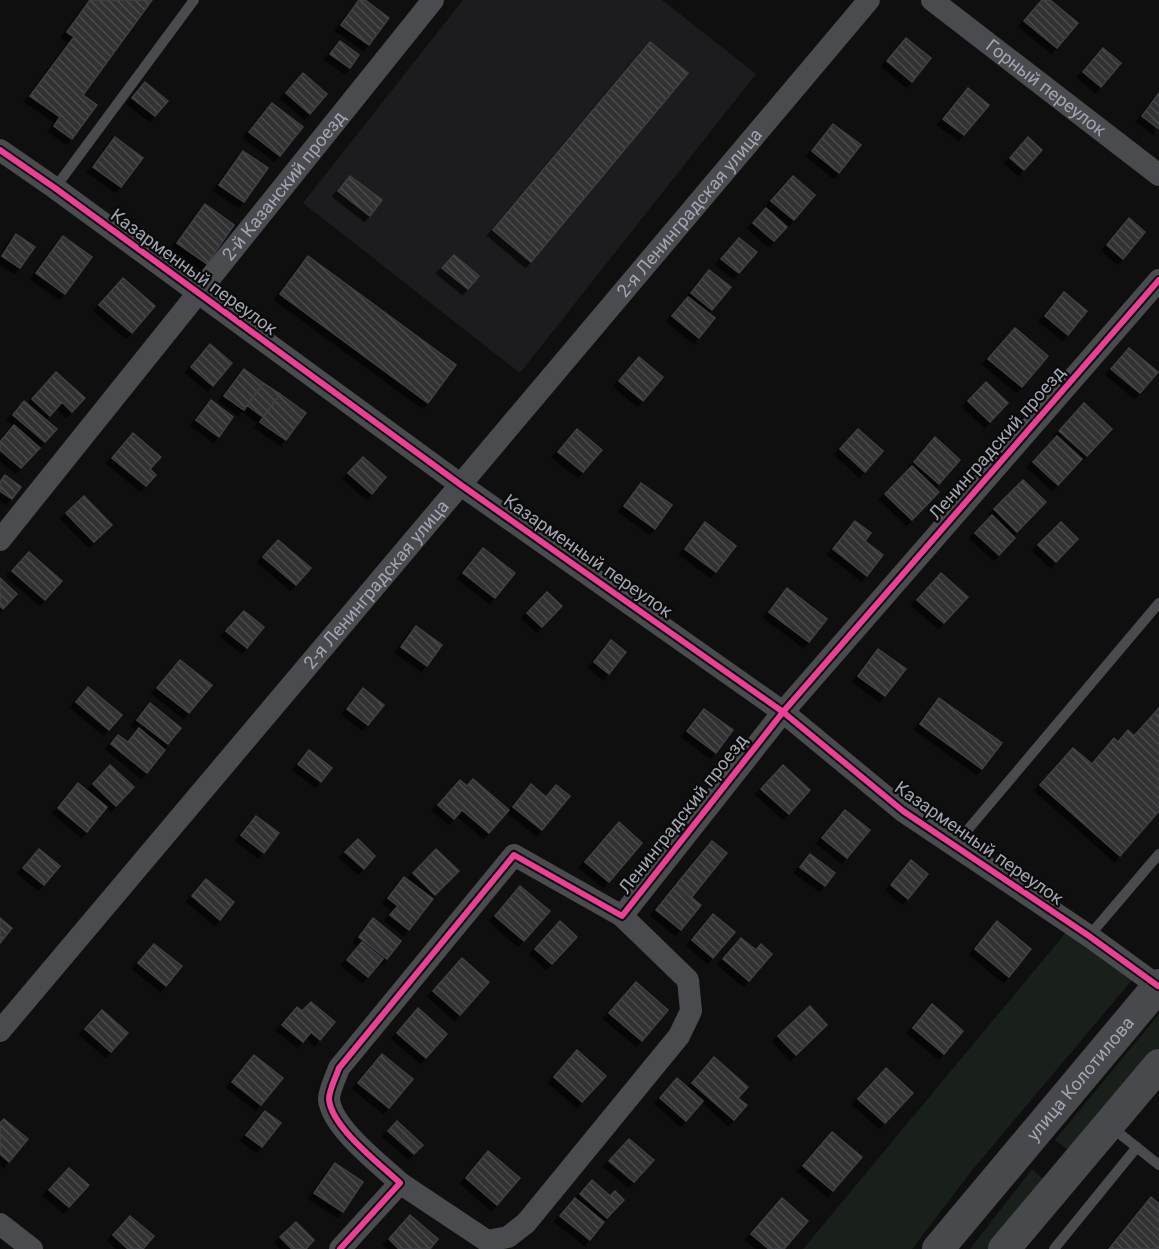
<svg xmlns="http://www.w3.org/2000/svg" width="1159" height="1249" viewBox="0 0 1159 1249" font-family="Roboto,sans-serif">
	<defs>
		<pattern id="building-back-hatch" width="6" height="6" patternUnits="userSpaceOnUse" patternTransform="scale(1.5)"><rect width="6" height="6" fill="#303032"/><path d="M-1 5l2 2M0 0l6 6M5-1l2 2" fill="none" stroke="#4b4b4d"/></pattern>
		<filter id="shadow"><feDropShadow dx="-5.5" dy="5.5" stdDeviation="0" flood-color="#0009"/></filter>
	</defs>
	<rect width="100%" height="100%" fill="#0f0f10"/>
	<path fill="#1c1c1e" d="M463 0H662L756 74 520 373 303 203Z"/>
	<path fill="#191f1a" d="M1068 930 1132 980 974 1168 912 1249H803Z
		M1159 1014V1048L1072 1153 1055 1140Z
		M1032 1169 1048 1184 996 1249H970Z"/>
	<path fill="url(#building-back-hatch)" stroke="#3e4044" stroke-width="1.5" filter="url(#shadow)" d="M90 0H152L83 95 97 105 72 139 54 126 60 117 30 96 74 37 67 32Z
		M359 0H365L389 18 369 45 341 25Z
		M1042 0H1050L1078 23 1057 48 1024 21Z
		M906 38 931 58 912 82 887 61Z
		M340 41 359 55 350 68 330 54Z
		M650 42 688 73 531 262 493 230Z
		M1103 48 1121 63 1101 87 1083 72Z
		M303 73 327 94 310 114 286 93Z
		M145 82 168 101 155 116 132 98Z
		M968 88 989 105 964 135 943 119Z
		M1159 93V129L1142 116Z
		M272 103 303 127 280 156 249 132Z
		M833 124 861 145 839 173 812 151Z
		M115 137 143 158 121 187 93 167Z
		M1028 137 1042 150 1024 170 1010 158Z
		M243 151 268 168 244 202 219 185Z
		M350 176 382 200 370 216 338 191Z
		M793 176 815 195 794 220 771 201Z
		M205 204 234 225 207 264 177 243Z
		M766 208 787 227 774 241 753 223Z
		M1129 218 1145 232 1123 259 1107 245Z
		M16 234 35 247 20 268 2 256Z
		M63 236 92 257 65 294 36 273Z
		M739 238 757 252 739 273 721 259Z
		M454 255 479 276 468 289 442 268Z
		M308 256 456 365 428 403 280 294Z
		M709 270 731 287 712 310 691 293Z
		M123 278 155 306 132 333 99 305Z
		M1064 292 1087 311 1068 335 1045 316Z
		M688 297 715 318 699 338 672 316Z
		M1015 328 1048 356 1022 387 988 359Z
		M210 344 232 363 213 386 191 367Z
		M1129 348 1158 372 1140 393 1111 369Z
		M639 357 663 377 643 401 619 381Z
		M244 369 263 383 244 410 224 396Z
		M56 372 85 398 72 412 62 402 50 416 32 399Z
		M986 382 1008 403 990 422 968 401Z
		M263 383 280 394 263 417 247 405Z
		M280 394 306 413 286 440 260 422Z
		M211 400 233 417 219 437 196 420Z
		M24 401 57 429 45 442 13 415Z
		M1084 403 1112 429 1087 456 1059 431Z
		M14 425 40 448 21 468 0 450V442Z
		M577 429 602 450 583 472 558 452Z
		M858 429 883 451 865 472 840 449Z
		M133 433 161 457 150 469 156 475 146 486 112 458Z
		M1057 436 1082 459 1058 485 1033 462Z
		M935 437 960 460 939 484 914 462Z
		M363 457 386 477 372 494 348 473Z
		M912 466 939 492 912 520 885 494Z
		M5 475 21 487 12 499 0 491V482Z
		M1023 480 1046 502 1017 532 994 509Z
		M641 483 672 505 655 529 624 506Z
		M84 496 112 525 94 542 66 513Z
		M992 515 1015 538 999 555 975 533Z
		M855 521 871 533 865 541 883 555 867 576 833 549Z
		M705 522 736 546 716 572 685 549Z
		M1061 522 1078 539 1056 562 1038 545Z
		M278 540 311 568 296 585 263 557Z
		M483 548 515 573 495 598 463 573Z
		M29 552 62 581 45 600 12 571Z
		M941 573 968 597 944 623 917 600Z
		M0 578 17 594 3 609 0 606Z
		M787 588 827 619 809 642 769 612Z
		M547 592 562 606 542 627 527 613Z
		M244 611 264 627 247 648 226 631Z
		M416 626 442 645 427 666 401 647Z
		M611 640 626 652 609 674 594 662Z
		M878 649 906 669 885 696 858 676Z
		M180 660 212 685 189 713 157 688Z
		M88 687 122 715 109 730 76 702Z
		M363 688 384 705 368 725 347 709Z
		M939 698 1002 743 982 769 920 724Z
		M150 703 181 728 168 744 137 720Z
		M1159 708V811L1120 856 1040 785 1073 748 1092 764 1114 738 1118 742 1128 730 1134 736Z
		M704 709 733 730 716 753 687 731Z
		M139 728 165 750 147 773 111 744 118 735 128 742Z
		M309 750 332 768 321 782 298 764Z
		M110 765 134 787 116 806 93 784Z
		M783 765 810 790 789 814 761 789Z
		M473 779 509 810 489 833 462 810 454 819 438 805 460 780 467 786Z
		M78 783 107 807 87 832 58 808Z
		M531 784 546 797 556 785 570 796 542 830 513 807Z
		M845 810 870 830 847 858 822 838Z
		M256 816 279 833 264 853 241 835Z
		M619 822 642 843 609 882 585 862Z
		M358 839 375 856 364 869 345 852Z
		M712 841 727 853 691 898 676 885Z
		M39 849 60 866 44 885 23 868Z
		M436 849 459 871 435 895 413 873Z
		M810 854 835 873 825 886 800 867Z
		M911 860 928 874 908 899 891 885Z
		M404 877 433 899 409 930 390 915 398 906 388 898Z
		M206 879 234 902 220 920 192 896Z
		M676 885 701 905 681 930 656 910Z
		M520 886 550 911 524 941 495 916Z
		M713 914 735 932 713 958 692 940Z
		M0 918 12 928 0 943Z
		M373 918 401 941 387 959 359 937Z
		M560 921 577 937 552 964 535 949Z
		M997 921 1031 949 1009 977 975 949Z
		M741 938 756 950 761 944 772 954 749 981 723 959Z
		M362 942 383 959 368 977 347 960Z
		M154 944 182 966 166 986 138 963Z
		M462 958 489 982 460 1015 433 991Z
		M636 982 668 1010 642 1041 609 1013Z
		M311 1002 335 1022 320 1040 311 1032 303 1042 282 1025 297 1007 302 1011Z
		M932 1004 963 1031 944 1054 913 1028Z
		M810 1006 827 1025 796 1055 778 1036Z
		M418 1008 447 1034 426 1058 397 1033Z
		M102 1010 128 1033 111 1052 85 1029Z
		M577 1050 606 1076 582 1102 554 1077Z
		M382 1054 413 1079 389 1108 358 1083Z
		M254 1055 283 1078 261 1105 232 1082Z
		M714 1057 748 1087 738 1098 747 1105 734 1120 692 1083Z
		M886 1068 913 1093 885 1123 858 1099Z
		M677 1078 703 1101 686 1121 660 1098Z
		M265 1111 281 1123 262 1147 246 1135Z
		M4 1119 28 1139 9 1162 0 1154V1123Z
		M397 1121 423 1145 414 1154 388 1131Z
		M832 1132 862 1157 833 1191 803 1166Z
		M629 1139 654 1160 634 1182 609 1161Z
		M488 1151 520 1178 497 1205 466 1178Z
		M335 1163 363 1182 343 1212 314 1193Z
		M69 1168 89 1185 69 1207 49 1190Z
		M592 1180 610 1196 615 1191 624 1200 607 1218 580 1194Z
		M1151 1197 1159 1204V1249H1109Z
		M575 1198 604 1222 590 1240 560 1216Z
		M782 1198 808 1221 784 1249H769L751 1234Z
		M410 1215 438 1239 430 1249H399L389 1239Z
		M130 1216 154 1236 143 1249H128L113 1235Z
		M296 1222 314 1240 306 1249H292L280 1237Z"/>
	<g fill="none" stroke-linecap="round" stroke-linejoin="round">
		<path stroke="#4a4b4f" stroke-width="10" d="M55 188 194 0
			M954 846 1159 603
			M1089 936 1159 854
			M1110 1126 1159 1165
			M1054 1249 1137 1147"/>
		<g stroke="#4a4b4f" stroke-width="22">
			<path id="s1" d="M932 0 1159 175"/>
			<path d="M0 150 55 188 461 485 783 712 903 811 1089 936 1158 986"/>
			<path id="s2" d="M0 540 433 0"/>
			<path id="s3" d="M0 1031 869 0"/>
			<path d="M400 1183 487 1241 508 1237 526 1223 679 1036 691 1011 688 980 622 916"/>
			<path d="M0 1224 32 1249"/>
			<path d="M340 1249 400 1183C380 1164 331 1127 329 1099 329 1090 336 1077 339 1068L514 855 622 916 783 712 1159 280"/>
		</g>
		<g stroke="#48494c" stroke-width="32">
			<path id="s4" d="M938 1249 1159 985"/>
			<path d="M1004 1249 1159 1065"/>
		</g>
		<g stroke="#0a0a0b" stroke-width="10">
			<path id="cycleway" d="M0 150 55 188 461 485 783 712 903 811 1089 936 1158 986
				M340 1249 400 1183C380 1164 331 1127 329 1099 329 1090 336 1077 339 1068L514 855 622 916 783 712 1159 280"/>
		</g>
		<use href="#cycleway" stroke="#ea4096" stroke-width="6"/>
	</g>
	<g text-anchor="middle" stroke-width="4.5" stroke-linejoin="round" paint-order="stroke">
		<g font-size="18" fill="#a0a6b1" stroke="#0a0a0b">
			<text dy="6" stroke="none"><textPath href="#s1" startOffset="144">Горный переулок</textPath></text>
			<text dy="6" stroke="none"><textPath href="#s2" startOffset="454">2-й Казанский проезд</textPath></text>
			<text dy="6" stroke="none"><textPath href="#s3" startOffset="1070">2-я Ленинградская улица</textPath></text>
			<text transform="translate(194 272) rotate(36)" y="6">Казарменный переулок</text>
			<text transform="translate(997 443) rotate(-49)" y="6">Ленинградский проезд</text>
			<text transform="translate(588 556) rotate(35)" y="6">Казарменный переулок</text>
			<text dy="6" stroke="none"><textPath href="#s3" startOffset="584">2-я Ленинградская улица</textPath></text>
			<text transform="translate(683 814) rotate(-52)" y="6">Ленинградский проезд</text>
			<text transform="translate(979 843) rotate(35)" y="6">Казарменный переулок</text>
			<text dy="6" stroke="none"><textPath href="#s4" startOffset="222">улица Колотилова</textPath></text>
		</g>
	</g>
</svg>
